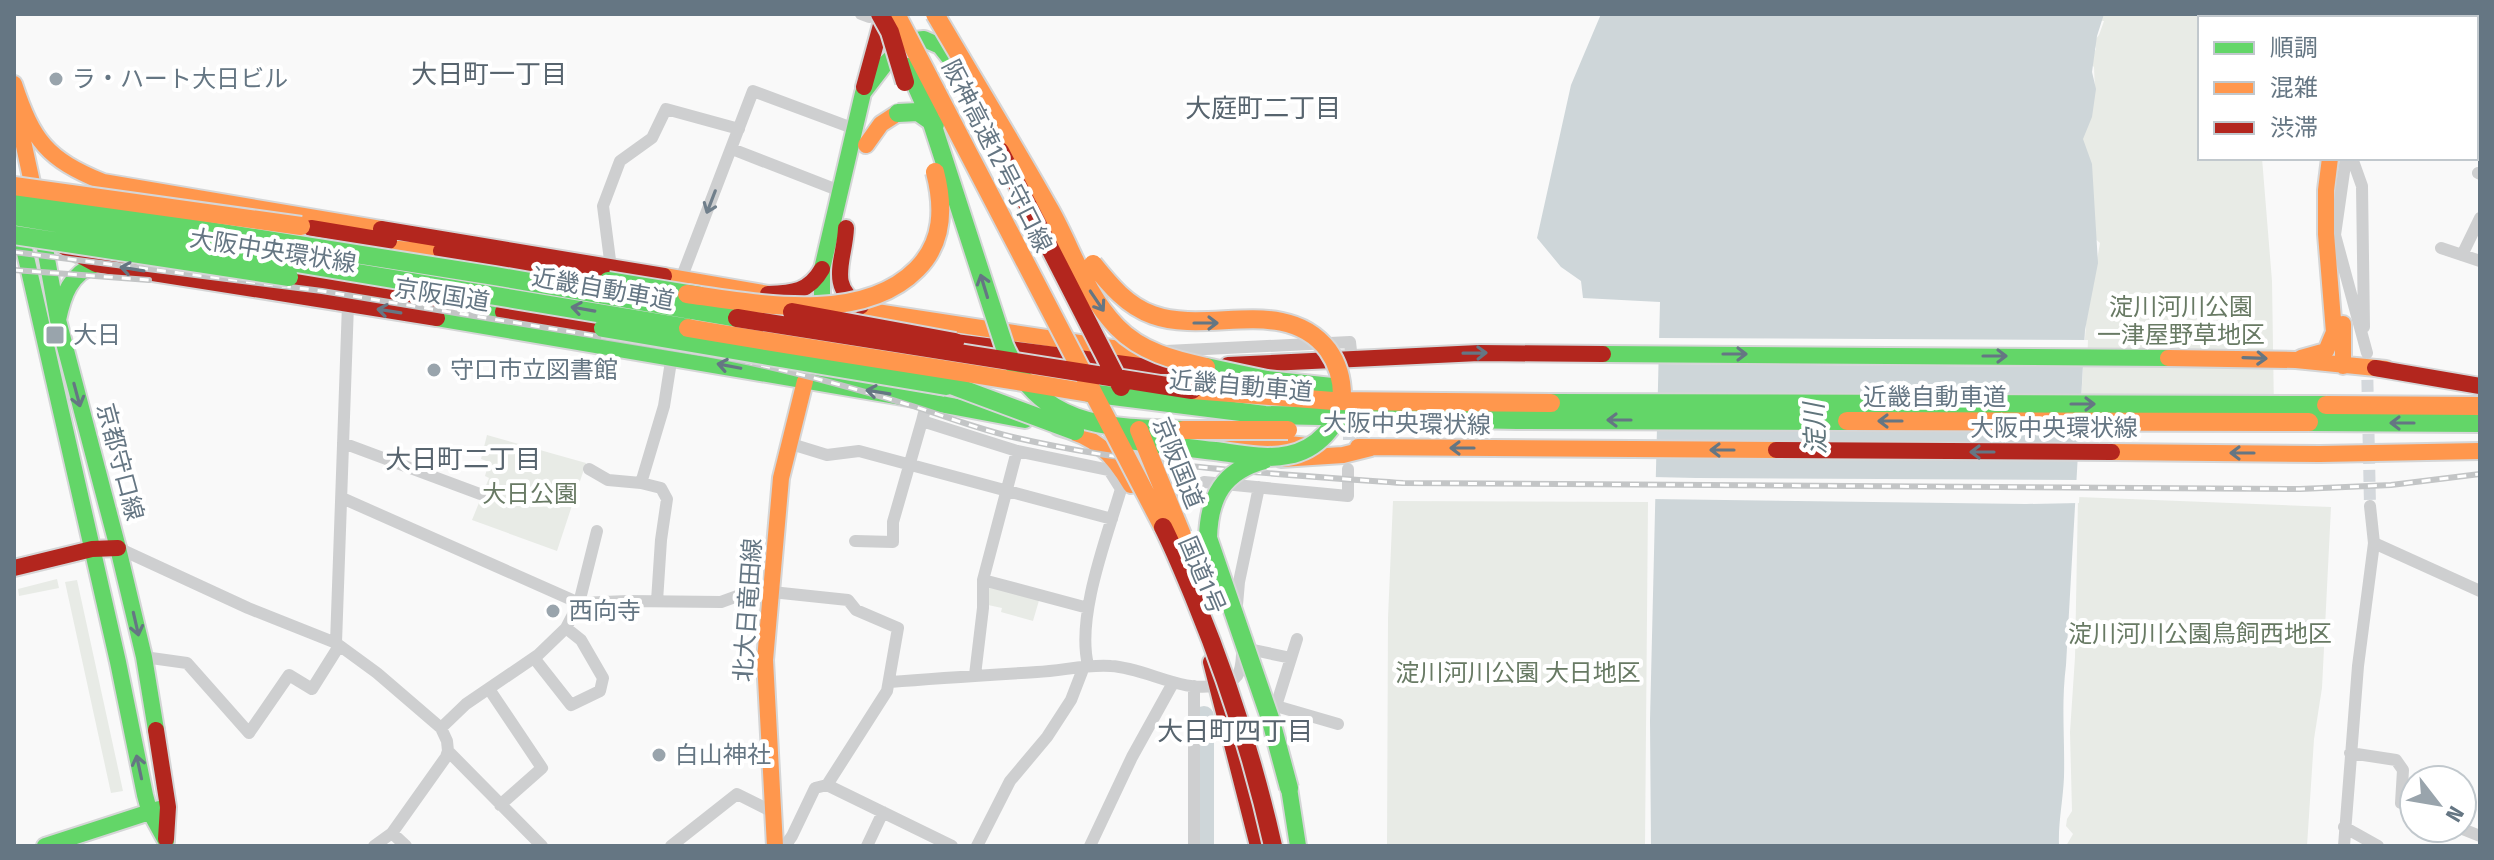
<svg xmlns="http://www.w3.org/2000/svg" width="2494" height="860" viewBox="0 0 2494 860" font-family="'Fira Sans Condensed','Noto Sans JP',sans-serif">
	<rect width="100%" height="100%" fill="#f9f9f9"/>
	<path fill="#e8ebe6" d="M2091 14H2264V18H2200V158H2262L2272 281 2274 412 2080 416 2086 323 2100 243 2090 234 2080 137 2095 92 2094 67 2089 62 2096 49 2094 41 2099 35 2104 21 2094 20Z
		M487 435 586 463 557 551 472 520 489 478 485 476 489 462 481 459Z
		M2078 497 2331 507 2322 688 2314 739 2307 846H2066L2073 834 2066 826 2067 819 2072 811 2070 732 2075 657Z
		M1393 501 1648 502 1645 846H1387L1388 618Z
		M57 579 59 588 19 596 18 589Z
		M77 580 123 791 111 793 65 582Z
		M989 583 1040 597 1033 621 1001 612 1002 608 988 605Z"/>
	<path fill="#ced6d9" d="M1601 14H2104L2097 36 2092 72 2096 89 2092 117 2083 139 2092 164 2098 263 2085 330 2066 665C2061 705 2065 738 2064 777 2063 801 2058 823 2059 846H1651L1650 720 1660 302 1583 298 1581 281 1561 267 1537 238 1571 85Z"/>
	<path fill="#f9f9f9" d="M1656 338 2088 340 2087 367 1655 364Z
		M1653 477 1696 478 2080 480 2079 503 2026 504 1652 499Z"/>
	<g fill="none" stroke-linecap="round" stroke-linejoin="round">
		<path stroke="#ced6d9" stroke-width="20" d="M1204 716V846"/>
		<path stroke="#d4d8dc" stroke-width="12" stroke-dasharray="12 6" stroke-linecap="butt" d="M2367 362 2370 506
			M1349 458V412"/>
		<g stroke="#d5d6d7" stroke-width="20">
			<path id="fast" d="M2338 14V18
				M18 222 118 662 145 795 149 810 166 841
				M41 226 58 320 118 548 144 657 156 730
				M441 295 515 314
				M437 318 914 399 1025 420
				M58 320C63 295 70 274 96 264
				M819 321 822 304V269L863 93 886 63 903 46 915 40 924 39 940 46 959 70
				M1603 354 2168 358
				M1289 788 1298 846
				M45 846 159 809"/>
		</g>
		<g stroke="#d5d6d7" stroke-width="20">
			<path id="slow" d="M14 84C33 141 47 159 103 182L381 229
				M16 109 36 201
				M866 145 881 124 898 113
				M373 247 451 253
				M664 276 780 296
				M837 306 1152 354
				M2343 324V366
				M2168 358 2296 360 2386 369
				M2301 358 2326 351 2334 332 2326 234V190L2330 158
				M1058 427C1096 437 1111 452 1131 485
				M1231 438 1308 446
				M1358 447 1776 450
				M2112 452 2320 454 2480 451
				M1281 459 1343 455 1371 448
				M775 846 765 660 781 478 805 381"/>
		</g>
		<g stroke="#d5d6d7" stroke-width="20">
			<path id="jam" d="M864 87 884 14
				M311 228 389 241
				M846 228C845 259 826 287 861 306
				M381 229 664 276
				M50 239 96 264 437 318
				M441 251 608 281
				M289 277 454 305
				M768 294C793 293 809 292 822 269
				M503 312 603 328
				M955 342 1140 366H1183
				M1228 365 1479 353 1603 354
				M2375 368 2480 386
				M1776 450 2112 452
				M14 568 92 549 118 548
				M1211 662 1258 846
				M156 730 168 807 166 839"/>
		</g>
		<path stroke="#cecfd0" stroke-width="12" d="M861 14 869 17
			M2352 18V14
			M2476 37 2480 36
			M2476 109H2480
			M732 149 840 191
			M2346 158 2335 235 2367 353
			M2352 158 2362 186 2364 327
			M2478 173 2480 174
			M2441 248 2480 261
			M2462 255 2480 218
			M611 268 603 206 620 161 652 138 666 109 739 129
			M681 279 753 91 855 129
			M1166 351 1350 342 1351 351
			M927 401 922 421 1017 451 1109 470 1121 489C1107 537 1076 616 1088 665
			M343 443 480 494
			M788 443 827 455 859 451 1112 519
			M589 469 608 480 641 483 661 488 667 499 661 540 657 601
			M641 483 664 406 672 355
			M342 498 579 603 628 601 721 602 743 594 772 592 848 600 856 610 898 628 887 691 827 785
			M1163 504 1204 482 1348 496V469
			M855 541 893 542V522L922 421
			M2374 543 2480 591
			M118 548 248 608 336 643 377 673 441 728 447 741 448 751 542 846
			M983 580 1017 451
			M1237 605 1239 582 1259 487
			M1297 639 1276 706 1338 724
			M336 643 348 304
			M1244 648 1291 658
			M144 657 187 663 249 733 289 675 312 689 339 646
			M534 658 571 705 600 691 603 678 581 640 566 628
			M975 675 983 608V580L1088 608
			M890 682C939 678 988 675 1037 672 1062 671 1086 664 1111 666 1147 668 1182 694 1219 685 1238 681 1241 674 1242 655
			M1194 686V846
			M489 689 542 768 500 805
			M441 728 466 704 538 655 566 628 579 603 597 531
			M2350 753 2396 760 2403 770 2401 803 2414 808
			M2344 827 2378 846
			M2460 828 2480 836
			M392 833 406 846
			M374 846 392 833 446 757 448 751
			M671 846 737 794 773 812
			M785 846 792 836 815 788 827 785 952 846
			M867 846 883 812
			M977 846 1010 781 1047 737 1071 700 1083 669 1088 665
			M1090 846 1132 757 1173 683
			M2344 846 2358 666 2374 543 2370 506"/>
		<use href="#fast" stroke="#63d668" stroke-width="16"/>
		<use href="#slow" stroke="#ff974d" stroke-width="16"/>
		<use href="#jam" stroke="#b3261e" stroke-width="16"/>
		<g stroke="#c3c5c6" stroke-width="6">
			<path id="rail" d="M14 252 322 291 706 354C773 366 840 384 906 404 943 415 979 430 1017 438 1143 467 1274 474 1403 483L2300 489 2391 485 2480 474
				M14 270 149 280"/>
		</g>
		<use href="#rail" stroke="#fff" stroke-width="3" stroke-dasharray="9" stroke-linecap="butt"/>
		<g stroke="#d5d6d7" stroke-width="22" stroke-linecap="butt">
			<path id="fast-bridge" d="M908 67 929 114 1004 345C1039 427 1103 428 1183 430
				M898 113 918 112 935 124
				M14 200 495 276 737 318
				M14 216 688 328
				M14 235 289 277
				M608 281 700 296
				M603 328 946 386
				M1206 367 1267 380 1341 388
				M935 379 1075 431
				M1089 393 1265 415 1517 420 1847 421
				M1551 403 2326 405
				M2309 422 2480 423
				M1129 440C1158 444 1186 448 1215 451 1238 454 1264 460 1288 455 1316 450 1341 425 1342 396
				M1264 460C1223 471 1209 497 1208 538L1271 721 1289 788"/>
		</g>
		<g stroke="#d5d6d7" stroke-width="22" stroke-linecap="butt">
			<path id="slow-bridge" d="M896 14 1163 527
				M935 14C973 79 1013 144 1050 210 1072 249 1085 294 1117 327 1141 352 1174 360 1206 367
				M14 186 301 226
				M1093 264C1110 285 1127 306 1153 315 1209 335 1286 295 1328 350 1338 364 1342 378 1342 396
				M687 294C757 304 862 325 917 269 944 242 944 207 935 172
				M688 328C821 351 955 370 1089 393
				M1192 390 1333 401 1551 403
				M2326 405 2480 406
				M1847 421 2309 422
				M1139 430 1182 535
				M1183 430H1288"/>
		</g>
		<g stroke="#d5d6d7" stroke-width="22" stroke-linecap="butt">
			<path id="jam-bridge" d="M880 14 890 32 905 82
				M1000 151 1121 387
				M792 312 955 342
				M737 318 1192 390
				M1163 527C1175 551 1185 576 1195 600 1228 680 1254 762 1273 846"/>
		</g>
		<use href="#fast-bridge" stroke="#63d668" stroke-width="18"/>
		<use href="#slow-bridge" stroke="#ff974d" stroke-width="18"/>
		<use href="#jam-bridge" stroke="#b3261e" stroke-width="18"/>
	</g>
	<defs><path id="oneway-shaft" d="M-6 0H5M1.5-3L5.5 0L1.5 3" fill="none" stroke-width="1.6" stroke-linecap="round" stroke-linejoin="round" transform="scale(2)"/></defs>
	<use stroke="#707f8b" href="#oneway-shaft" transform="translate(711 202) rotate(111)"/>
	<g stroke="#657683">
		<use href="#oneway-shaft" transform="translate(132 269) rotate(-171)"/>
		<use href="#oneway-shaft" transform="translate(984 286) rotate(-107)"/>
		<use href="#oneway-shaft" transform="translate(1097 301) rotate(56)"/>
		<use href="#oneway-shaft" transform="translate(583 309) rotate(-170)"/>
		<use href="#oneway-shaft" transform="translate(389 311) rotate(-171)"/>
		<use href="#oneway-shaft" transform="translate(1206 323)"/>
		<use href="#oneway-shaft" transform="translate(1475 353) rotate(-1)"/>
		<use href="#oneway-shaft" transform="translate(1735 354)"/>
		<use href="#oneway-shaft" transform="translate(1995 356)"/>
		<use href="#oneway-shaft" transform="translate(2255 358) rotate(2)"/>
		<use href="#oneway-shaft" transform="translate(729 366) rotate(-169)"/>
		<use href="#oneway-shaft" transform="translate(878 392) rotate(-171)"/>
		<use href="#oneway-shaft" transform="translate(77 395) rotate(75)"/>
		<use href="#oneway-shaft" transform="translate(2083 404)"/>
		<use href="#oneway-shaft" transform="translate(1619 420) rotate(180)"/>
		<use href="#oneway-shaft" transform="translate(1890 421) rotate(-180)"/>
		<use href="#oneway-shaft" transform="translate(2402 423) rotate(-180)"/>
		<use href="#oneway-shaft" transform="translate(1462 448) rotate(-180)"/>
		<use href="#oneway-shaft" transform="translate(1722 450) rotate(-180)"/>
		<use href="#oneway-shaft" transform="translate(1982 452) rotate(-180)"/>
		<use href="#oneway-shaft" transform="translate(2242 453) rotate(-180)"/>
		<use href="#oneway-shaft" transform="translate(136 624) rotate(77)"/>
		<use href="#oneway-shaft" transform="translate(139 767) rotate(-102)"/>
	</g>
	<g fill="#99a4ac" stroke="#fff" stroke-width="3">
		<circle cx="56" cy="79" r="8"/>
		<rect x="45" y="325" width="20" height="20" rx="4"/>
		<circle cx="434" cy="370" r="8"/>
		<circle cx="553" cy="611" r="8"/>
		<circle cx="659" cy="755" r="8"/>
	</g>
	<g text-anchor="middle" stroke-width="8" stroke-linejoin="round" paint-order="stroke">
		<g font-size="24" fill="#657683" stroke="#fff" text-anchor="start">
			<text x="72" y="87">ラ・ハート大日ビル</text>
			<text x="73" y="343">大日</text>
			<text x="450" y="378">守口市立図書館</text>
			<text x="569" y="619">西向寺</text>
			<text x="675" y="763">白山神社</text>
		</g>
		<g font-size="24" fill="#657683" stroke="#fff">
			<text transform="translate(997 156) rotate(63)" y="8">阪神高速12号守口線</text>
			<text transform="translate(273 251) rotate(9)" y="8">大阪中央環状線</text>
			<text transform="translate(603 289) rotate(10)" y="8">近畿自動車道</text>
			<text transform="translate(442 295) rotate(9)" y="8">京阪国道</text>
			<text transform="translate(1241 386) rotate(5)" y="8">近畿自動車道</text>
			<text x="1935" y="405">近畿自動車道</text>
			<text transform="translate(1407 424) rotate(1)" y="8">大阪中央環状線</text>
			<text x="2054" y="436">大阪中央環状線</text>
			<text transform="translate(120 462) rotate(75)" y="8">京都守口線</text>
			<text transform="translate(1178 463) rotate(68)" y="8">京阪国道</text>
			<text transform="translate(1202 575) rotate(67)" y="8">国道1号</text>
			<text transform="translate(748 610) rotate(-86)" y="8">北大日竜田線</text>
		</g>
		<g font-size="24" fill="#687a64" stroke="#fff">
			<text x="2181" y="315">淀川河川公園<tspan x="2181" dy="28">一津屋野草地区</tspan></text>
			<text x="530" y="502">大日公園</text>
			<text x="2200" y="642">淀川河川公園鳥飼西地区</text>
			<text x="1518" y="681">淀川河川公園 大日地区</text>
		</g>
		<g font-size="26" fill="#57646e" stroke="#fff">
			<text x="489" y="83">大日町一丁目</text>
			<text x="1263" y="117">大庭町二丁目</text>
			<text x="463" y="468">大日町二丁目</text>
			<text x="1235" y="740">大日町四丁目</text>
		</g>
		<g font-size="26" font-style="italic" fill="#60757c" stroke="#fff">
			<text transform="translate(1815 429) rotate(-93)" y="9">淀川</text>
		</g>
	</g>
	<rect width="2494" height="860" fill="none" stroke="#657683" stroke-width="32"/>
	<rect x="2198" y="16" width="280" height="144" fill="#ffffff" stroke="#c1c8cd" stroke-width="2"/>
	<rect x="2214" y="42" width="40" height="12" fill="#63d668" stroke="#c1c8cd" stroke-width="2"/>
	<text x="2270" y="56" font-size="24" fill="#657683">順調</text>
	<rect x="2214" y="82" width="40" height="12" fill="#ff974d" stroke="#c1c8cd" stroke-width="2"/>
	<text x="2270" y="96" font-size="24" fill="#657683">混雑</text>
	<rect x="2214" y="122" width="40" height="12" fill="#b3261e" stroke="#c1c8cd" stroke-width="2"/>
	<text x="2270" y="136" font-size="24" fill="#657683">渋滞</text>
	<g transform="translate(2438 804) rotate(121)"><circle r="38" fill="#ffffff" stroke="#c1c8cd" stroke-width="2"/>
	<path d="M0-6L14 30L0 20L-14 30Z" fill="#99a4ac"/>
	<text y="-12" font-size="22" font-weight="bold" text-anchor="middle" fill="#657683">N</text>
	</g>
</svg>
